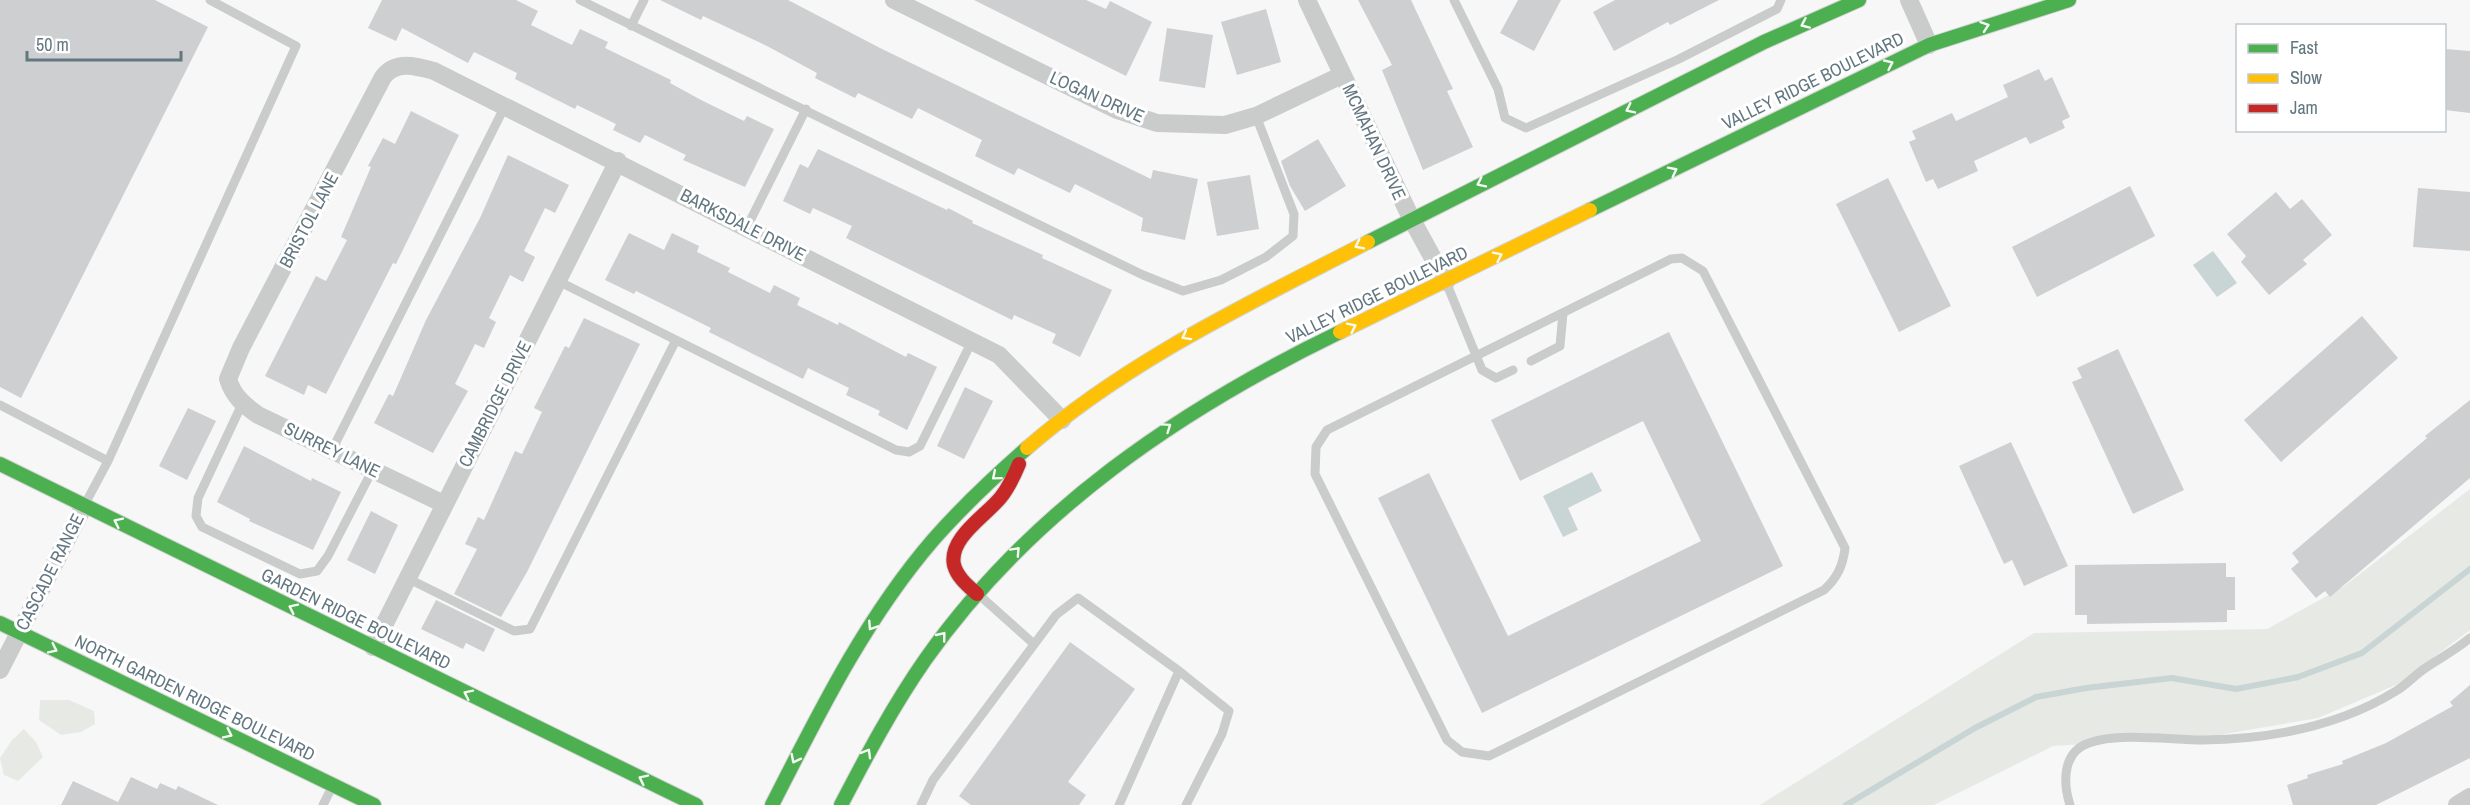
<svg xmlns="http://www.w3.org/2000/svg" width="2470" height="805" viewBox="0 0 2470 805" font-family="'Archivo Narrow',sans-serif">
	<rect width="100%" height="100%" fill="#f7f7f7"/>
	<path fill="#e6e9e4" d="M2470 489V630L2398 684 2318 718 2207 737 2053 746 1934 805H1760L2034 633 2267 629 2343 587Z
		M40 700H69L94 711 95 724 81 732 61 735 39 720Z
		M24 729 36 742 43 757 18 781 4 775 0 758 12 740Z"/>
	<path fill="#c9d4d5" d="M2213 251 2237 283 2217 297 2193 265Z
		M1592 472 1602 491 1568 508 1578 530 1563 537 1543 496Z"/>
	<g fill="none" stroke-linecap="round" stroke-linejoin="round">
		<path stroke="#c9d4d5" stroke-width="6" d="M1846 805 1975 728 2036 697 2086 688 2172 678 2236 689 2298 677 2362 653 2470 569"/>
	</g>
	<path fill="#cdcfd0" d="M0 0H155L208 27 21 398 0 387Z
		M382 0H516L538 11 531 25 572 45 580 29 608 42 605 48 671 80 670 83 703 101 744 121 747 116 774 129 745 187 683 160 686 155 645 135 640 143 613 130 616 124 577 105 575 109 515 79 517 73 474 52 468 63 402 28 396 41 368 28Z
		M660 0H788L880 48 1151 179 1153 170 1198 179 1185 240 1141 231 1143 218 1075 184 1070 193 1018 168 1014 175 975 156 982 140 918 108 912 119 858 93 855 98 815 78 817 73 767 46 703 16 701 20Z
		M974 0H1086L1106 9 1110 1 1152 22 1126 76Z
		M1358 0H1411L1453 89 1447 91 1473 147 1423 170 1382 70 1392 65Z
		M1518 0H1561L1534 51 1500 33Z
		M1615 0H1719L1670 25 1668 22 1614 51 1593 12Z
		M1266 9 1281 62 1237 75 1221 22Z
		M1167 28 1213 35 1205 88 1159 81Z
		M2445 49 2470 51V113L2445 110Z
		M2039 69 2045 81 2052 77 2070 117 2062 121 2065 128 2030 144 2026 137 1974 161 1978 171 1938 189 1933 179 1926 182 1909 142 1916 139 1912 131 1952 113 1956 121 2008 97 2003 85Z
		M411 111 459 135 396 264 393 263 326 394 308 385 304 395 265 376 316 276 326 281 347 240 341 237 371 167 368 166 383 138 395 144Z
		M1318 139 1346 186 1305 211 1290 186 1281 161Z
		M818 149 947 210 948 208 973 221 972 223 1043 255 1042 258 1112 290 1080 357 1052 343 1056 334 1014 315 1012 320 846 238 852 226 813 208 810 214 783 201 800 164 808 168Z
		M508 155 569 185 555 213 545 208 524 251 535 257 523 282 510 275 489 318 496 322 484 348 475 344 455 384 468 391 433 453 374 423 389 394 393 396 426 320 480 218Z
		M1250 175 1259 229 1217 236 1207 182Z
		M1888 178 1951 306 1899 332 1836 204Z
		M2130 186 2155 236 2037 297 2012 247Z
		M2418 188 2470 192V251L2413 247Z
		M2276 192 2290 209 2302 199 2332 235 2303 260 2307 264 2269 295 2241 262 2246 256 2227 234Z
		M629 233 664 250 672 233 699 246 697 252 730 268 728 272 770 293 774 285 800 298 797 305 838 325 839 322 906 357 908 353 937 367 907 430 878 415 880 411 846 395 849 388 808 368 803 379 709 332 711 328 636 291 634 294 605 280Z
		M2362 316 2398 358 2281 462 2244 420Z
		M584 318 640 344 527 572 501 617 454 594 477 549 465 544 478 517 484 520 515 451 522 454 542 412 534 408 565 346 569 348Z
		M1669 332 1783 566 1482 713 1378 498 1429 473 1508 636 1701 541 1643 421 1520 481 1491 420Z
		M2118 349 2184 490 2133 514 2072 382 2082 378 2077 368Z
		M965 387 993 401 964 459 937 446Z
		M2470 400V478L2330 597 2325 591 2316 598 2291 569 2299 562 2292 553 2427 438 2425 436Z
		M188 408 216 421 187 480 159 466Z
		M2011 442 2068 566 2024 586 2012 560 2004 564 1959 466Z
		M244 446 311 481 312 478 341 492 313 550 249 521 250 519 217 502Z
		M371 511 398 525 375 574 347 560Z
		M2226 563V577H2235V610H2227V622L2087 624V615H2075V565Z
		M436 600 495 629 484 652 466 643 463 649 421 629Z
		M1070 642 1135 689 1068 782 1086 795 1079 805H971L959 796Z
		M2470 685V758L2376 805H2293L2287 785 2308 778 2307 775 2343 764 2342 761 2386 743 2453 706 2450 702Z
		M131 777 157 789 160 783 176 790 178 786 218 805H61L73 781 118 802Z"/>
	<g fill="none" stroke-linecap="round" stroke-linejoin="round">
		<g stroke="#d3d4d5" stroke-width="16">
			<path id="fast" d="M1590 210 1929 45 2069 0
				M1368 242 1764 42 1859 0
				M0 464 696 805
				M0 623 374 805
				M772 805C819 713 865 619 933 540 962 507 994 477 1027 448
				M841 805C867 755 893 706 925 660 1030 511 1179 410 1340 332"/>
		</g>
		<g stroke="#d3d4d5" stroke-width="16">
			<path id="slow" d="M1340 332 1590 210
				M1027 448C1128 360 1250 303 1368 242"/>
		</g>
		<g stroke="#d3d4d5" stroke-width="16">
			<path id="jam" d="M977 594C968 586 957 577 954 565 948 538 987 515 1001 497 1009 487 1014 476 1019 464"/>
		</g>
		<path stroke="#cacccc" stroke-width="9" d="M580 0 1021 216 1143 275 1183 291 1221 280 1266 257 1293 236 1294 214 1256 116
			M1454 0 1498 89 1505 118 1526 128 1679 59 1777 9 1781 0
			M631 26 644 0
			M747 227 806 109
			M1682 258 1703 271 1845 548C1843 566 1837 578 1824 590L1489 756 1462 752 1447 740 1315 474 1316 447 1327 430 1671 259Z
			M558 281 896 450 909 452 920 446 972 341
			M1446 282 1482 370 1496 378 1513 370
			M1531 361 1560 346 1563 313
			M242 404 198 498 196 516 202 527 300 574 317 571 328 556 373 469
			M0 405 108 461 85 504
			M332 450 505 106
			M108 461 296 46 210 0
			M407 578 514 631 530 629 676 340
			M978 594 1034 644
			M1179 671 1229 711 1222 734 1186 805
			M323 805 332 787
			M921 805 933 780 1056 615 1078 598 1179 671 1119 805
			M2070 805C2063 783 2062 752 2089 743 2119 732 2171 740 2203 740 2270 739 2338 727 2396 691 2406 685 2414 676 2424 669 2440 658 2456 650 2470 638"/>
		<path stroke="#cacccc" stroke-width="18" d="M894 0 1117 110 1157 123 1225 125 1256 116 1342 75
			M1307 0 1411 218 1446 282
			M1909 0 1929 45
			M444 504 258 415C244 405 233 396 228 379L241 348 383 77C396 60 416 66 434 71L999 355 1062 420
			M373 647 618 161
			M0 670 84 506
			M2457 805 2470 797"/>
		<use href="#fast" stroke="#4caf50" stroke-width="14"/>
		<use href="#slow" stroke="#ffc107" stroke-width="14"/>
		<use href="#jam" stroke="#c62828" stroke-width="14"/>
	</g>
	<defs><path id="oneway-chevron" d="M-2-3.5L2.5 0L-2 3.5" fill="none" stroke-width="1.6" stroke-linecap="round" stroke-linejoin="round" transform="scale(1.5)"/></defs>
	<g stroke="#f6fbf6">
		<use href="#oneway-chevron" transform="translate(1805 24) rotate(156)"/>
		<use href="#oneway-chevron" transform="translate(1985 26) rotate(-19)"/>
		<use href="#oneway-chevron" transform="translate(1889 64) rotate(-25)"/>
		<use href="#oneway-chevron" transform="translate(1630 109) rotate(154)"/>
		<use href="#oneway-chevron" transform="translate(1673 171) rotate(-27)"/>
		<use href="#oneway-chevron" transform="translate(1481 183) rotate(154)"/>
		<use href="#oneway-chevron" transform="translate(1359 245) rotate(153)"/>
		<use href="#oneway-chevron" transform="translate(1498 256) rotate(-26)"/>
		<use href="#oneway-chevron" transform="translate(1352 327) rotate(-26)"/>
		<use href="#oneway-chevron" transform="translate(1186 336) rotate(151)"/>
		<use href="#oneway-chevron" transform="translate(1167 427) rotate(-35)"/>
		<use href="#oneway-chevron" transform="translate(996 476) rotate(140)"/>
		<use href="#oneway-chevron" transform="translate(118 522) rotate(-154)"/>
		<use href="#oneway-chevron" transform="translate(1016 551) rotate(-47)"/>
		<use href="#oneway-chevron" transform="translate(293 608) rotate(-154)"/>
		<use href="#oneway-chevron" transform="translate(872 626) rotate(123)"/>
		<use href="#oneway-chevron" transform="translate(942 636) rotate(-51)"/>
		<use href="#oneway-chevron" transform="translate(53 649) rotate(26)"/>
		<use href="#oneway-chevron" transform="translate(468 694) rotate(-154)"/>
		<use href="#oneway-chevron" transform="translate(228 734) rotate(26)"/>
		<use href="#oneway-chevron" transform="translate(867 753) rotate(-60)"/>
		<use href="#oneway-chevron" transform="translate(795 759) rotate(117)"/>
		<use href="#oneway-chevron" transform="translate(643 779) rotate(-154)"/>
	</g>
	<g text-anchor="middle" stroke-width="6" stroke-linejoin="round" paint-order="stroke">
		<g font-size="18" fill="#637781" stroke="#fff">
			<text transform="translate(1813 81) rotate(-26)" y="6">VALLEY RIDGE BOULEVARD</text>
			<text transform="translate(1097 97) rotate(24)" y="6">LOGAN DRIVE</text>
			<text transform="translate(1374 142) rotate(65)" y="6">MCMAHAN DRIVE</text>
			<text transform="translate(309 220) rotate(-62)" y="6">BRISTOL LANE</text>
			<text transform="translate(743 225) rotate(27)" y="6">BARKSDALE DRIVE</text>
			<text transform="translate(1377 295) rotate(-26)" y="6">VALLEY RIDGE BOULEVARD</text>
			<text transform="translate(495 404) rotate(-63)" y="6">CAMBRIDGE DRIVE</text>
			<text transform="translate(332 450) rotate(26)" y="6">SURREY LANE</text>
			<text transform="translate(50 572) rotate(-63)" y="6">CASCADE RANGE</text>
			<text transform="translate(356 619) rotate(26)" y="6">GARDEN RIDGE BOULEVARD</text>
			<text transform="translate(195 698) rotate(26)" y="6">NORTH GARDEN RIDGE BOULEVARD</text>
		</g>
	</g>
	<rect x="2236" y="24" width="210" height="108" fill="#ffffff" stroke="#c1c9cd" stroke-width="1.5"/>
	<rect x="2248" y="44" width="30" height="9" fill="#4caf50" stroke="#c1c9cd" stroke-width="1.5"/>
	<text x="2290" y="54" font-size="18" fill="#637781">Fast</text>
	<rect x="2248" y="74" width="30" height="9" fill="#ffc107" stroke="#c1c9cd" stroke-width="1.5"/>
	<text x="2290" y="84" font-size="18" fill="#637781">Slow</text>
	<rect x="2248" y="104" width="30" height="9" fill="#c62828" stroke="#c1c9cd" stroke-width="1.5"/>
	<text x="2290" y="114" font-size="18" fill="#637781">Jam</text>
	<path d="M27 51v9h154v-9" fill="none" stroke="#637781" stroke-width="3"/>
	<text x="36" y="51" font-size="18" fill="#637781" stroke="#ffffff" stroke-width="4.5" paint-order="stroke">50 m</text>
</svg>
